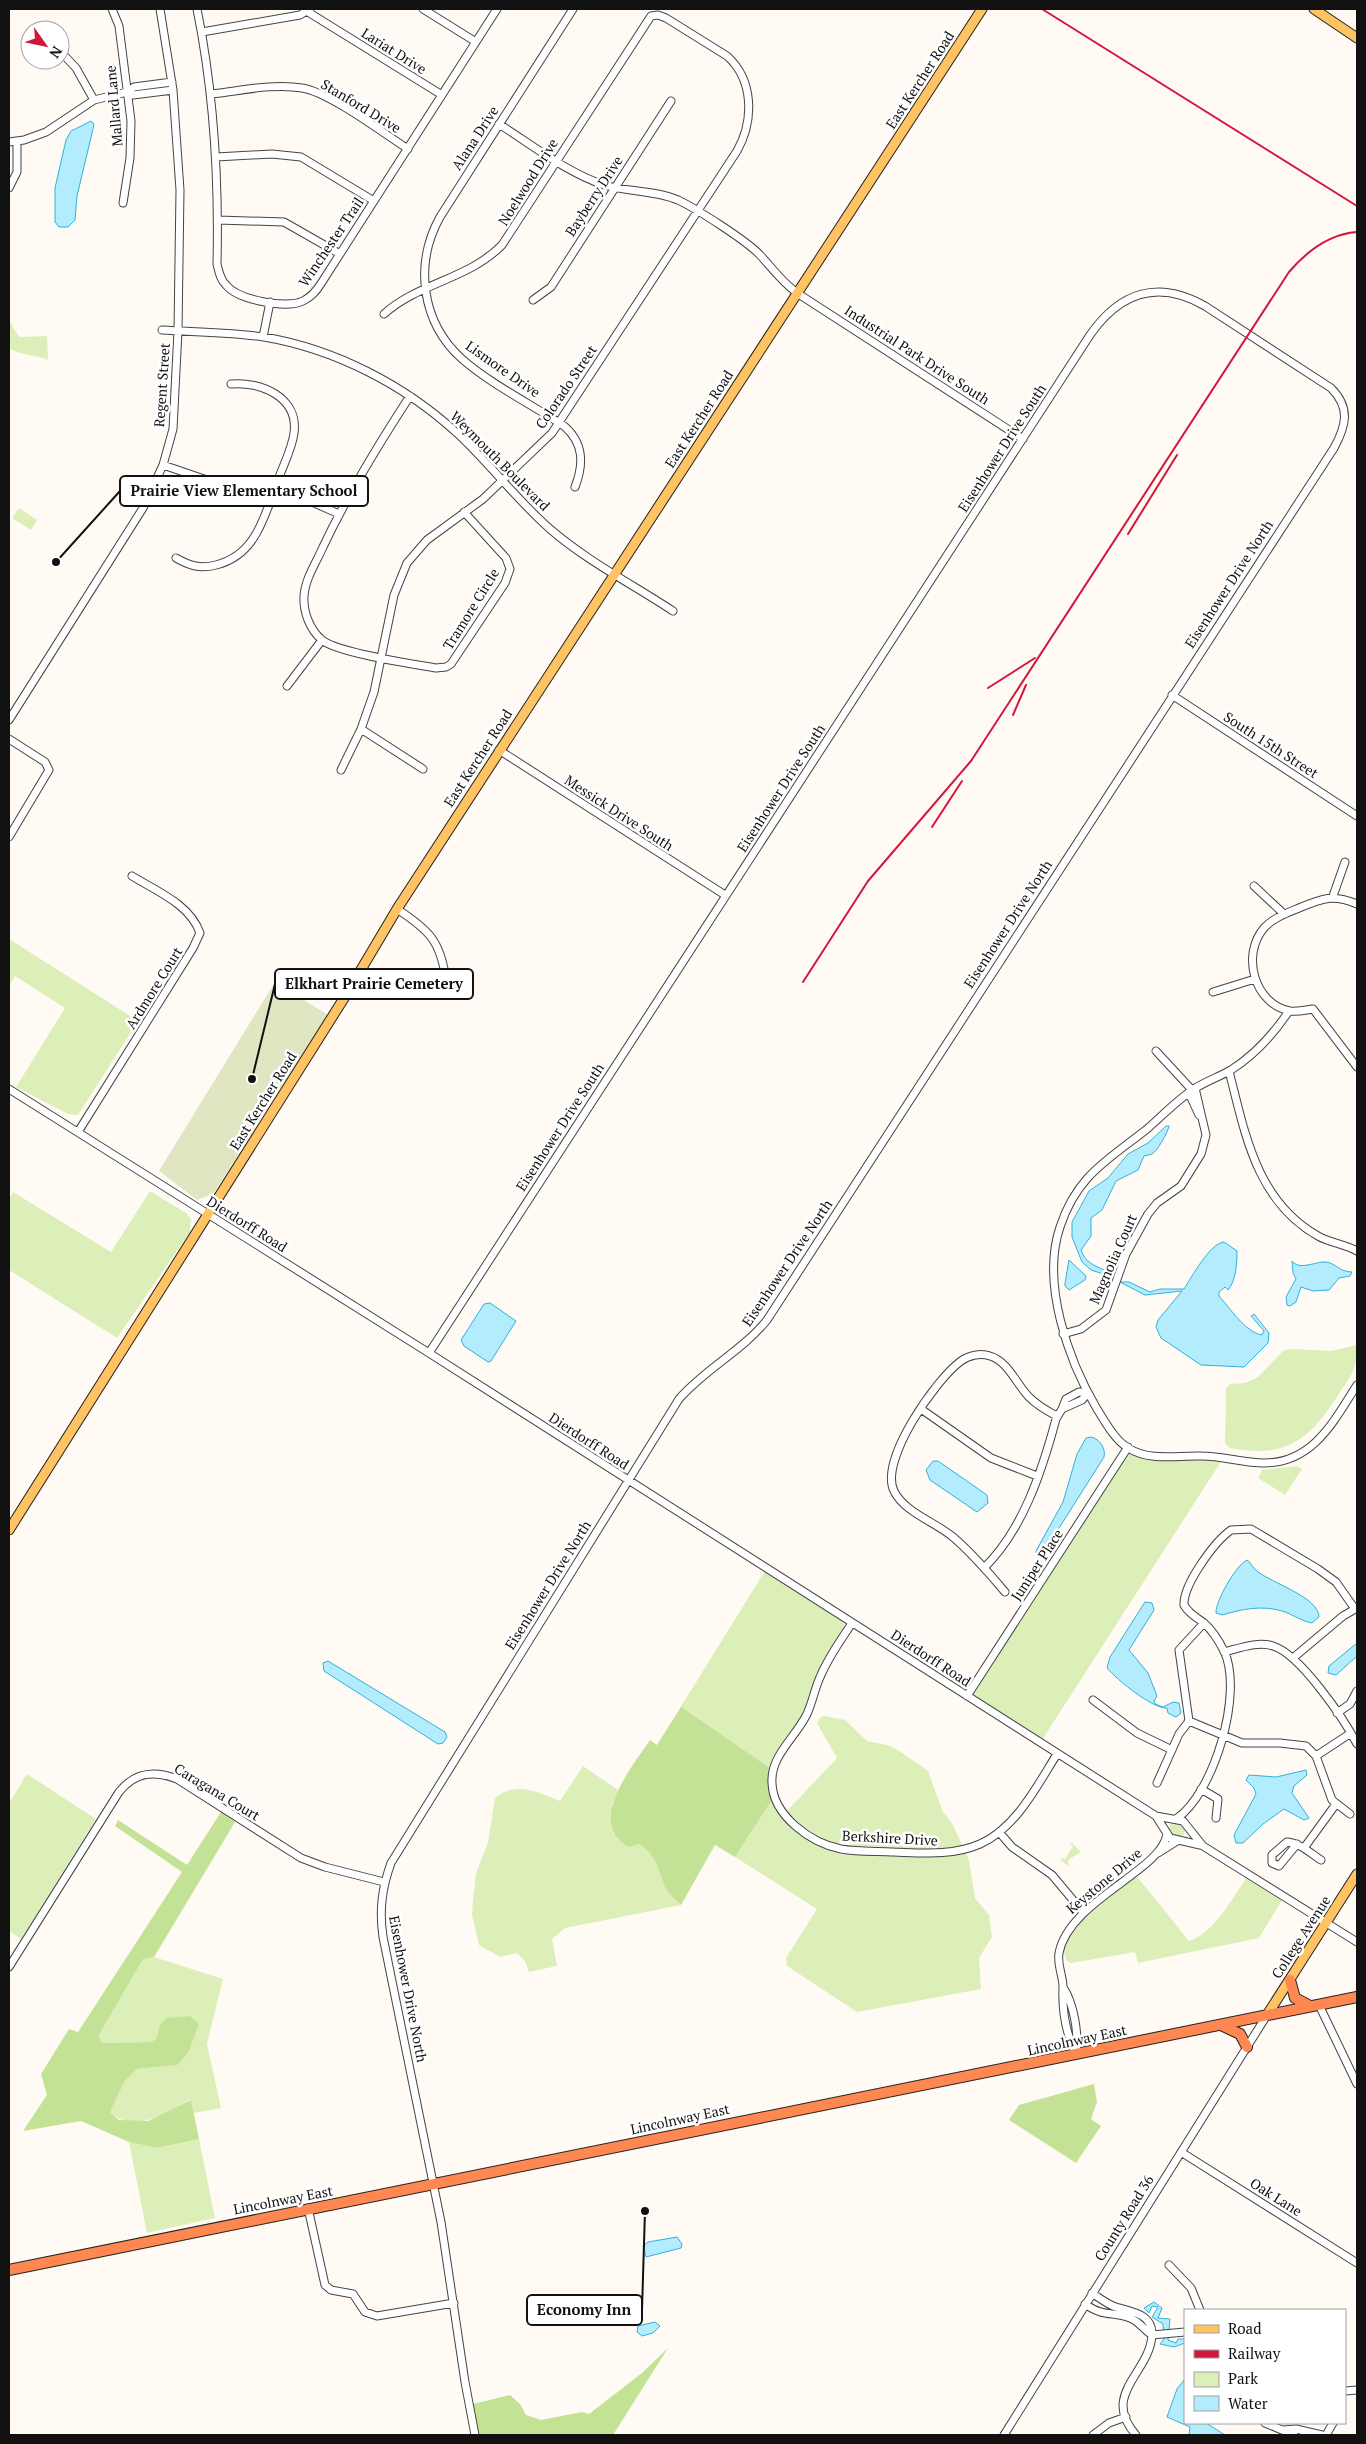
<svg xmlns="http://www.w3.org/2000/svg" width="1366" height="2444" viewBox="0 0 1366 2444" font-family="'PT Serif',serif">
	<rect width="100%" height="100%" fill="#fffbf4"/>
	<path fill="#ddefb8" d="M9 320 19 337 47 336 48 360C35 354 21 356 9 348Z
		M19 508 37 520 31 530 12 518Z
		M9 939 138 1021 78 1115 68 1114 16 1087 65 1008 15 976 9 986Z
		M150 1191 186 1213 191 1219 190 1232 117 1338 9 1270V1199L13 1192 111 1252Z
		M1357 1345C1357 1372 1351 1375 1337 1397 1307 1443 1284 1458 1229 1448L1225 1443 1226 1389 1230 1384 1245 1383 1258 1377 1283 1351 1291 1349 1331 1351Z
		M1130 1454 1224 1457 1042 1740 973 1695 1125 1457Z
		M1297 1466 1302 1469 1285 1495 1258 1478 1262 1470Z
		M765 1571 842 1620 844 1626 818 1672 803 1714 776 1754 770 1768 680 1708Z
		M824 1716 845 1720 867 1741 887 1745 898 1750 928 1771 942 1810 953 1825 969 1860 975 1898 989 1915 992 1937 979 1958 981 1989 857 2012 787 1966 786 1958 817 1909 735 1857 772 1800 783 1818 841 1855 890 1852 889 1847 856 1846 843 1839 839 1843C821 1842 799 1823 787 1811L837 1758 817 1723 821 1717Z
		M583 1766 618 1790 612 1804 613 1833 647 1848 660 1867 669 1893 681 1905 565 1928 552 1939 557 1966 529 1972 525 1961 517 1953 500 1957 479 1945 472 1915 473 1901 476 1873 488 1843 495 1798C516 1781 537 1792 560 1801Z
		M27 1774 96 1819 21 1939 9 1931V1803Z
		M1169 1830a8 8 0 1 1 16 0a8 8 0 1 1-16 0Z
		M1071 1842 1081 1852 1068 1860 1069 1866 1064 1863 1060 1858 1065 1859 1073 1846 1070 1844Z
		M1134 1877 1139 1879 1189 1941C1214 1933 1231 1900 1247 1877L1282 1900 1259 1938 1138 1963 1135 1952 1071 1963 1067 1961C1050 1933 1116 1891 1134 1877Z
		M154 1957 223 1979 207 2044 221 2108 194 2113 190 2100C166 2112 134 2135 110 2112L125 2081 137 2069 177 2065 160 2025 156 2039 151 2042 100 2043 99 2035 143 1959Z
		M199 2139 215 2218 147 2233 129 2142 157 2148Z"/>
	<path fill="#c3e296" d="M681 1707 770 1768 769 1783 772 1800 735 1857 715 1845 681 1905C677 1901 672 1897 669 1893 658 1876 659 1854 638 1844L629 1847C585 1823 632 1767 650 1740L657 1745Z
		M221 1812 235 1822 154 1957 143 1959 99 2035 101 2043 151 2042 156 2039 160 2025 166 2018 190 2016 199 2024 188 2053 177 2065 137 2069 125 2081 110 2112 119 2120 148 2121 191 2100 199 2139 157 2148 129 2142 81 2121 23 2131 47 2095 41 2074 69 2029 78 2032 182 1872 115 1826 118 1820 187 1865Z
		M1094 2084 1097 2102 1091 2119 1101 2126 1076 2163 1009 2120 1019 2105Z
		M668 2348 613 2435H475L469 2405 510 2395 520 2404 526 2415 541 2420 582 2412 589 2414 642 2373Z"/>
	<path fill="#dfe6c1" d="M275 982 328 1015 213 1194 197 1200 159 1171Z"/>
	<path fill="#b3ecfd" stroke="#31b1dc" d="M91 121 94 124 93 129 77 196 75 220 68 227H59L55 222V188L66 140 71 131Z
		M1166 1126H1169C1169 1130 1157 1152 1152 1154 1150 1155 1147 1155 1144 1156L1138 1170 1116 1181 1102 1210 1091 1218V1236L1081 1250C1087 1268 1104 1266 1113 1277L1091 1270 1082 1262 1072 1237V1222L1089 1191 1108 1178 1128 1154 1148 1143Z
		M1224 1242 1237 1251C1237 1263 1236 1281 1228 1290L1225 1287 1219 1292V1296C1230 1308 1245 1332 1262 1335L1264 1331 1251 1316 1254 1314 1269 1333 1268 1343 1244 1367 1201 1365 1161 1338 1156 1327 1158 1320 1182 1291 1145 1295 1120 1282H1129L1150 1292 1160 1289H1184C1191 1278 1210 1243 1224 1242Z
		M1069 1260 1086 1276 1085 1280 1069 1290 1065 1286V1283Z
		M1292 1261C1299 1270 1312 1263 1323 1262 1335 1261 1338 1272 1352 1272L1350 1276 1339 1278 1329 1290 1313 1291 1301 1287 1296 1302 1290 1306 1287 1305 1286 1297 1296 1279 1293 1273Z
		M490 1303 516 1321 491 1361 488 1362 464 1346 461 1340 484 1304Z
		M1091 1437C1100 1439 1106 1449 1104 1457L1042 1555 1037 1557 1036 1551 1063 1502 1077 1454 1086 1438Z
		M933 1461H938L987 1495 988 1503 977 1512 930 1480 926 1470Z
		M1247 1560C1252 1563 1252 1568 1257 1571 1271 1583 1319 1597 1319 1617L1312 1623C1301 1621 1292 1614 1282 1611 1262 1605 1242 1609 1222 1615L1216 1613C1215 1602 1236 1565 1247 1560Z
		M1145 1602 1152 1603 1154 1610 1129 1650 1148 1673 1157 1696 1154 1701 1155 1704 1163 1707 1173 1702 1179 1703 1181 1713 1176 1717 1168 1713 1167 1708C1153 1709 1117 1680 1107 1668L1110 1657Z
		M1357 1643V1656L1336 1675 1328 1673 1329 1666Z
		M328 1661 445 1732 447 1737 443 1743 438 1744 324 1671 323 1663Z
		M1306 1770 1307 1775 1294 1786 1292 1793 1309 1818 1304 1820 1284 1809 1263 1824 1243 1843H1236L1234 1835 1256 1794 1254 1788 1246 1780 1249 1775 1276 1777Z
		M677 2237 682 2244 681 2248 646 2257 643 2246 648 2242Z
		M1154 2302 1162 2308 1158 2318 1170 2319 1168 2340 1176 2343 1178 2339H1185V2343L1174 2347 1160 2344 1164 2339 1163 2324 1152 2317 1158 2307 1152 2306 1149 2313 1144 2308Z
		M655 2322 660 2326 653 2333 642 2336 637 2332 638 2326Z
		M1185 2379V2423H1206L1225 2435H1189L1190 2427 1167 2417 1177 2389Z"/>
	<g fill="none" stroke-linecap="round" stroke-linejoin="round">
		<g stroke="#444" stroke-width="9">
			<path id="minor" d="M112 9 119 26 131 121 130 158 123 203
				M197 9C214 93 219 178 217 264 219 272 220 279 226 285 238 300 286 309 303 301 312 297 317 290 322 282L497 9
				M423 9 476 42
				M573 9 440 217C414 264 421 322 462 359 492 385 531 404 564 426 584 443 584 464 575 487
				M308 12 442 95
				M202 32 300 15 310 9
				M60 51 76 68 94 100
				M127 92 133 95 173 90
				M211 94C240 91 273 83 302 88 329 92 383 133 408 149
				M499 124C532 145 566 172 604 185 628 192 655 190 678 200 697 209 747 241 760 255 774 270 780 280 797 293L1023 439
				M9 142 24 140 46 132 94 100 127 92 134 87 172 82
				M216 157 272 154 301 157 374 201
				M9 188 17 172V141
				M218 220 284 222 340 254
				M533 300 551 287 671 101
				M162 330C196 332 230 332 264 337 335 349 405 385 458 434 490 464 517 500 550 529 587 561 632 584 673 611
				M263 337 270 302
				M410 396C378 445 348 494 323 547 316 563 305 579 304 596 303 612 310 630 322 640 338 653 413 664 436 668L446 667 451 664 505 583 510 569 506 558 464 512
				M163 465 210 481 285 490 339 514
				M176 558C190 566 200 569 216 565 256 555 264 517 277 483 282 467 292 450 294 433 299 397 260 381 231 384
				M287 686 322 640
				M1172 695 1357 816
				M9 720 143 508 163 465 173 429 178 331 180 190 173 90 160 9
				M361 729 423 769
				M9 739 45 762 49 770 9 837
				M499 750 725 895
				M341 770 361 729 374 692 394 595 407 563 427 540 483 499 552 433 737 151C754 121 754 80 727 56L666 18 658 15 651 16 502 245C469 279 418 283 384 314
				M1254 886 1284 914
				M1333 896 1345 862
				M1357 904C1333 894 1323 898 1299 908 1287 913 1273 918 1264 928 1241 955 1254 1004 1290 1011 1298 1012 1306 1010 1313 1009L1357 1067
				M397 909C429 930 441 941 446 981
				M1213 992 1255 979
				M1289 1011C1273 1035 1256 1054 1231 1070 1219 1077 1206 1081 1194 1089 1177 1100 1162 1116 1147 1129 1108 1160 1077 1175 1060 1227 1041 1283 1068 1360 1097 1409 1106 1423 1114 1439 1128 1448 1151 1462 1177 1455 1202 1456 1223 1456 1243 1463 1264 1463 1313 1463 1334 1421 1357 1385
				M1156 1051 1192 1090
				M1229 1071C1245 1133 1256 1201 1318 1236 1330 1243 1345 1244 1357 1251
				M9 1089 429 1353 1156 1816 1183 1821 1203 1846 1357 1942
				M1189 1093 1199 1115
				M78 1132 193 948 200 933C190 904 156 891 132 876
				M1063 1334 1081 1329 1106 1310 1126 1254 1148 1214 1157 1203 1181 1186 1201 1154 1206 1135 1195 1088
				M429 1353 1090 335C1120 292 1158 279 1205 306L1331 388C1351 408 1346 426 1334 448L767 1320C742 1351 705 1369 679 1399L391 1863C382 1888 379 1910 383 1937L441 2222 465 2382 475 2435
				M1079 1392 1088 1393 1082 1400 1062 1409 1066 1399Z
				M921 1409 991 1458 1037 1476
				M984 1568C1023 1530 1042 1471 1056 1419L1062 1409
				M1005 1592C989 1573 972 1553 953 1537 935 1522 904 1512 894 1491 879 1460 936 1379 961 1361 969 1355 981 1353 990 1356 1008 1361 1017 1385 1029 1397 1037 1405 1047 1411 1057 1416
				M852 1623C841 1640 829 1656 821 1675 815 1687 813 1701 807 1714 796 1737 770 1756 772 1783 773 1816 811 1843 841 1849 858 1852 877 1851 894 1852 923 1853 952 1856 980 1844 1016 1828 1037 1786 1057 1754
				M1204 1623 1179 1650 1189 1721 1242 1743H1280L1306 1746 1316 1756 1332 1800 1350 1814
				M1224 1652C1240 1648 1258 1641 1273 1646 1300 1654 1344 1719 1357 1744
				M1293 1658 1343 1616 1357 1608
				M967 1696 1128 1447
				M1093 1700 1137 1733 1172 1750
				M1337 1713 1350 1704 1357 1691
				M1316 1756 1351 1733
				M1157 1783 1179 1734 1189 1721
				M1201 1789 1218 1799 1216 1818
				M1156 1816 1170 1838 1200 1845
				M1176 1819C1214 1794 1244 1692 1224 1651 1219 1641 1212 1630 1204 1623 1196 1617 1189 1614 1184 1605 1183 1585 1214 1542 1231 1530L1251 1529 1318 1569 1336 1582 1355 1609
				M999 1832 1012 1847 1052 1875 1083 1912
				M1297 1844 1279 1866 1272 1863V1855L1287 1842C1300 1843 1310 1853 1321 1860
				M1304 1848 1336 1804
				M1158 1853 1177 1841
				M9 1967 119 1792C135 1772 154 1770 177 1779L301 1858 325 1867 384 1882
				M1063 1987C1074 2004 1079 2034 1076 2054
				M1319 2005 1357 2084
				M1076 2054C1066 2034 1062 2010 1063 1987 1063 1976 1057 1965 1059 1953 1069 1900 1164 1870 1167 1833
				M1181 2152 1357 2263
				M308 2208 325 2285 331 2290 353 2294 365 2312 377 2316 454 2303
				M1169 2265 1191 2288 1200 2310
				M1092 2293C1099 2298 1106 2303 1113 2306 1128 2312 1153 2312 1152 2335
				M1085 2304C1105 2318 1112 2311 1130 2318 1140 2322 1144 2330 1152 2335
				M1345 2391 1357 2390
				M1265 2423 1294 2435
				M1283 2430 1296 2429 1322 2435
				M1004 2435 1267 2015
				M1093 2435 1109 2423 1126 2417
				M1136 2435C1100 2394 1150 2373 1152 2335L1185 2332
				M1326 2435 1333 2423"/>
		</g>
		<g stroke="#222" stroke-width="11">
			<path id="major" d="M1314 9 1357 38
				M9 1530 346 995 397 909 982 9
				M1267 2015 1357 1874"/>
		</g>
		<g stroke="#222" stroke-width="12">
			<path id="highway" d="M1290 1980 1295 1998 1310 2006
				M1221 2025 1240 2034 1247 2047
				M9 2270 1357 1997"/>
		</g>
		<use href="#minor" stroke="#fff" stroke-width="7"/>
		<use href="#major" stroke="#ffc364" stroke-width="9"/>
		<use href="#highway" stroke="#ff8852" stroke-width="10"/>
		<path stroke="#d2173b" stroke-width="2" d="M1042 9 1357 206
			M1128 534 1177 455
			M988 688 1035 658
			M1013 715 1026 685
			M932 827 962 781
			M803 982 868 881 971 761 1289 272C1307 251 1329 234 1357 232"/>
	</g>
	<g text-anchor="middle" stroke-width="5" stroke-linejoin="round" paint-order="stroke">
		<g font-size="14" fill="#111" stroke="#fff">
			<text transform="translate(394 51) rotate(32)" y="5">Lariat Drive</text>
			<text transform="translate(920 80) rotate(-57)" y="5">East Kercher Road</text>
			<text transform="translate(114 106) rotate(-95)" y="5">Mallard Lane</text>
			<text transform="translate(361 106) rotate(31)" y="5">Stanford Drive</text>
			<text transform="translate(475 138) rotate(-57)" y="5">Alana Drive</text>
			<text transform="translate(528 182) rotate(-58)" y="5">Noelwood Drive</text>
			<text transform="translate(594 196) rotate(-57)" y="5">Bayberry Drive</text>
			<text transform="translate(331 242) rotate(-56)" y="5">Winchester Trail</text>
			<text transform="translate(917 355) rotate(33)" y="5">Industrial Park Drive South</text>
			<text transform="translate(503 369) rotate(35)" y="5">Lismore Drive</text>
			<text transform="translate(162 385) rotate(-86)" y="5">Regent Street</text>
			<text transform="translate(566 387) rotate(-56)" y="5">Colorado Street</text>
			<text transform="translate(699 419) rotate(-57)" y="5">East Kercher Road</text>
			<text transform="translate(1002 448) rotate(-57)" y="5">Eisenhower Drive South</text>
			<text transform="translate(500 461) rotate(45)" y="5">Weymouth Boulevard</text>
			<text transform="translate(1229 584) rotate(-57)" y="5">Eisenhower Drive North</text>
			<text transform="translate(471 609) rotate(-58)" y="5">Tramore Circle</text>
			<text transform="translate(1271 745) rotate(33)" y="5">South 15th Street</text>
			<text transform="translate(478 758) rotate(-57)" y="5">East Kercher Road</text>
			<text transform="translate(781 788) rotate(-57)" y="5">Eisenhower Drive South</text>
			<text transform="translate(619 813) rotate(33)" y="5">Messick Drive South</text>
			<text transform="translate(1008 924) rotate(-57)" y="5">Eisenhower Drive North</text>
			<text transform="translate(154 988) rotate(-58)" y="5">Ardmore Court</text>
			<text transform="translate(263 1101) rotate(-58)" y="5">East Kercher Road</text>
			<text transform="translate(560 1127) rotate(-57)" y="5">Eisenhower Drive South</text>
			<text transform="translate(247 1224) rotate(32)" y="5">Dierdorff Road</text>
			<text transform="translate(1113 1259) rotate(-66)" y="5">Magnolia Court</text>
			<text transform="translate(787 1263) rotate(-56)" y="5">Eisenhower Drive North</text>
			<text transform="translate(589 1441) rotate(33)" y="5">Dierdorff Road</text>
			<text transform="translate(1037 1565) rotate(-57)" y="5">Juniper Place</text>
			<text transform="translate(548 1585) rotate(-58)" y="5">Eisenhower Drive North</text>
			<text transform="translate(931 1658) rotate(33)" y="5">Dierdorff Road</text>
			<text transform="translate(217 1792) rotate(31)" y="5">Caragana Court</text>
			<text transform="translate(890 1838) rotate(3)" y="5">Berkshire Drive</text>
			<text transform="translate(1104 1881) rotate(-40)" y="5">Keystone Drive</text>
			<text transform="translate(1301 1937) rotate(-57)" y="5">College Avenue</text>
			<text transform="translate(408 1989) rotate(79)" y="5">Eisenhower Drive North</text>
			<text transform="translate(1077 2040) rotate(-12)" y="5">Lincolnway East</text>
			<text transform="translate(680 2119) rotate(-12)" y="5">Lincolnway East</text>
			<text transform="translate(1276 2197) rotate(32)" y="5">Oak Lane</text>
			<text transform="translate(283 2200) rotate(-11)" y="5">Lincolnway East</text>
			<text transform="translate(1124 2218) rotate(-58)" y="5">County Road 36</text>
		</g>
	</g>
	<path fill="none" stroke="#111" stroke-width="2" d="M56 562L120 491M252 1079L275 984M645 2211L642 2310"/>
	<g fill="#111" stroke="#fff" stroke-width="2">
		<circle cx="56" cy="562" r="5"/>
		<circle cx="252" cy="1079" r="5"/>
		<circle cx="645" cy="2211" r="5"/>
	</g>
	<g fill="#fff" stroke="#111" stroke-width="2">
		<rect x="120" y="476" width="248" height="30" rx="5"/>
		<rect x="275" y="969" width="198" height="30" rx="5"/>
		<rect x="527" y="2295" width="115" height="30" rx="5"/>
	</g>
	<g font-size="15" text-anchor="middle" font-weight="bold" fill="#111">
		<text x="244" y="496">Prairie View Elementary School</text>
		<text x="374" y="989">Elkhart Prairie Cemetery</text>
		<text x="584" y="2315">Economy Inn</text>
	</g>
	<rect width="1366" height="2444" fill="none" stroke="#111111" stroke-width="20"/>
	<rect x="1184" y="2309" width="162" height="115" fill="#ffffff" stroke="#a0a0a0"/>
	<rect x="1194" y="2325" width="25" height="8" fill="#ffc364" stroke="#a0a0a0"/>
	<text x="1228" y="2334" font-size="15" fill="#111111">Road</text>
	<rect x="1194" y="2350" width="25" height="8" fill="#d2173b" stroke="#a0a0a0"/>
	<text x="1228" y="2359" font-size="15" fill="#111111">Railway</text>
	<rect x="1194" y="2372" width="25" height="15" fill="#ddefb8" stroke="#a0a0a0"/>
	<text x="1228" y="2384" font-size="15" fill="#111111">Park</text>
	<rect x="1194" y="2396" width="25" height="15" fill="#b3ecfd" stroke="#a0a0a0"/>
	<text x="1228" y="2409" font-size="15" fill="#111111">Water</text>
	<g transform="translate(45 45) rotate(123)"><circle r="24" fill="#ffffff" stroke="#a0a0a0"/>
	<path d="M0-4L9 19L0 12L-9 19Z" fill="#d2173b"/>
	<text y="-8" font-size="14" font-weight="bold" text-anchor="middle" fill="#111111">N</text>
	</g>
</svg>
